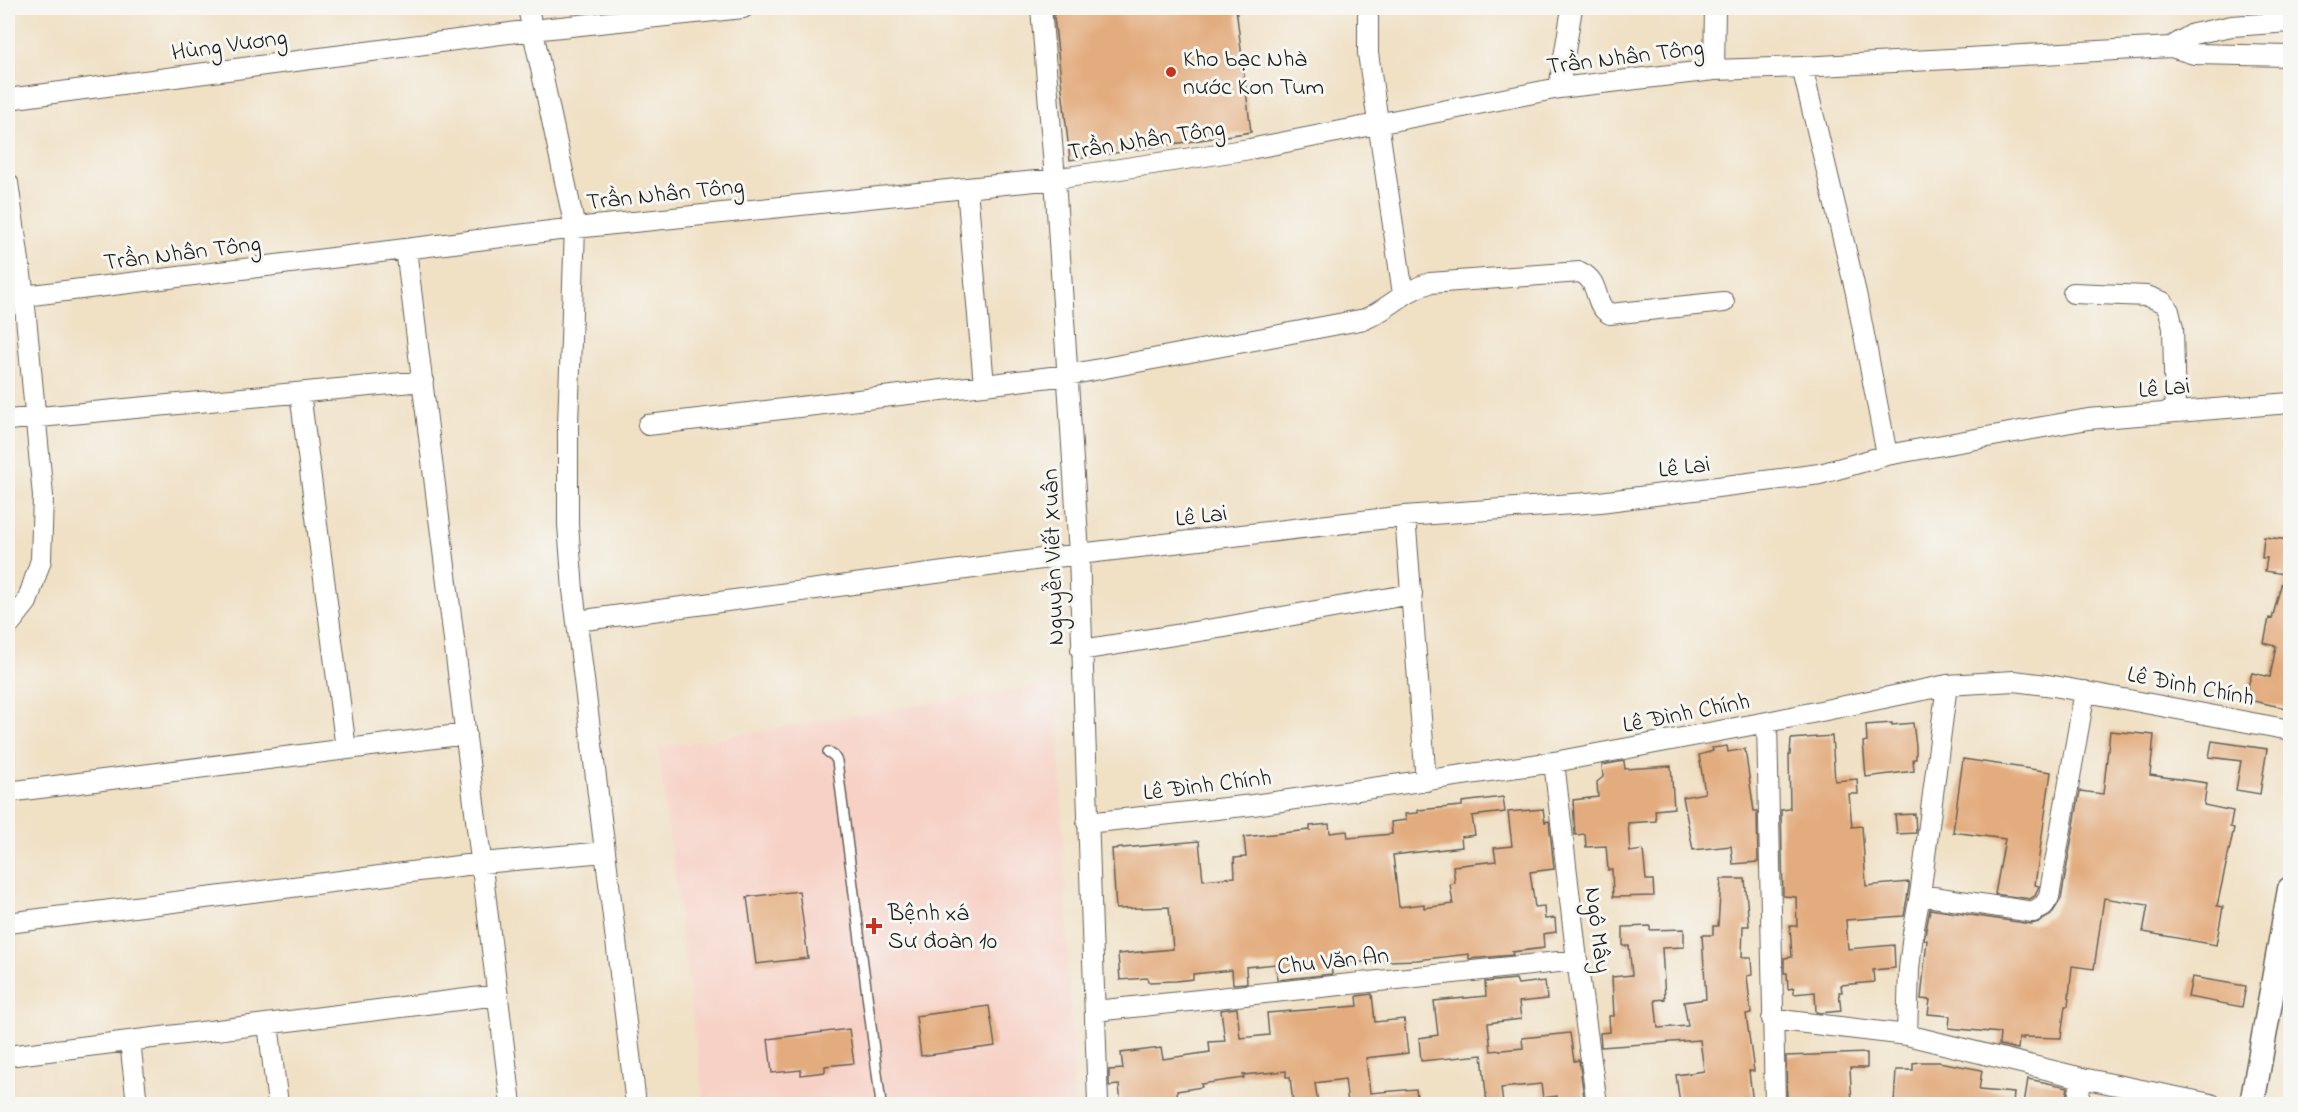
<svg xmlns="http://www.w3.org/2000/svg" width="2298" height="1112" viewBox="0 0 2298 1112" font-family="'Indie Flower',sans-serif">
	<rect width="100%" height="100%" fill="#f6f6f2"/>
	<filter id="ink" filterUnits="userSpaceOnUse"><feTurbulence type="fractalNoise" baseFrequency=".0167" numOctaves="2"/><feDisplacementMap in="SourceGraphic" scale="12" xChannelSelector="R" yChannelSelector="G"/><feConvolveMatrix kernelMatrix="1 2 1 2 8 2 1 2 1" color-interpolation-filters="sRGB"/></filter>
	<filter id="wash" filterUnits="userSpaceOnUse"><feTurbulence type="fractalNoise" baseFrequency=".008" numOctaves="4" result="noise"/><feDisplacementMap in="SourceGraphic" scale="24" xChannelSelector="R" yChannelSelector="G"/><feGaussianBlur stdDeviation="1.35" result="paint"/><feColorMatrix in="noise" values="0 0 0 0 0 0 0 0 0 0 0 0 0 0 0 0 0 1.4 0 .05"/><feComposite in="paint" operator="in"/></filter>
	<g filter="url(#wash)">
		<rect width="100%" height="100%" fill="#f0e0c4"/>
		<path fill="#f7d1c6" d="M1057 683 1074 1104H704L658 748Z"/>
		<path fill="#9bcf80" stroke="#5c764e" stroke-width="1.5" d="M873 1098 874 1104H796Z"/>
		<g id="blocks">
			<path fill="#e3ac7e" d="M1053 8H1236L1251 132 1070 160Z
				M2264 537 2290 540V709L2244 699 2252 673 2270 677 2276 646 2264 643 2269 618 2272 619 2284 574 2265 571 2267 558H2262Z
				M1892 723V725L1913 723 1916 746V759H1913L1914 771 1866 777 1863 742 1867 741 1866 725Z
				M2110 731 2154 735 2150 775 2207 783 2204 805 2233 811 2230 827 2234 828 2217 906 2223 907 2216 945 2143 932 2148 905 2104 898 2094 969 2072 966 2068 1006H2065L2061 1038 2023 1037V1039L2019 1038 2018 1049 1999 1045 2000 1033 1949 1028 1950 1016 1928 1014 1930 1000 1921 999 1927 940H1924L1930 909 2031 924 2039 922 2051 915 2061 899 2080 791 2103 794Z
				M1832 736 1835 781 1857 779 1858 794H1849L1852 827 1862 826 1866 886 1909 882V886L1904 916 1846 920 1848 949 1894 945 1895 968 1873 970 1874 982 1841 985 1842 992H1839L1841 1011 1820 1013 1816 1012 1815 992 1794 994V988L1788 989 1787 973H1784V958L1792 957 1790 926H1797L1796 897 1783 896 1781 810 1790 809 1789 755H1790L1791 739Z
				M2212 741 2267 749 2260 794 2236 790 2241 761 2209 757Z
				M1727 746 1728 752 1745 749 1754 811H1757L1758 862 1733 864 1731 846 1693 850 1683 797 1705 793 1699 755 1713 751 1712 748Z
				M1963 759 2051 772 2035 885 2039 886 2035 896 2030 899 1995 894 2005 839 1953 832Z
				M1624 761 1625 769 1671 766 1674 808 1655 810 1656 821 1628 823 1630 852 1643 850 1646 880H1653L1654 896 1613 897 1612 869 1608 870 1606 846 1586 847 1585 834 1575 835 1573 800 1598 797 1597 782 1603 777 1602 765Z
				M1503 797 1505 812 1472 816 1475 835 1461 837 1462 847 1393 855 1399 907 1424 904V908L1453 904 1450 884 1455 883 1453 866 1496 861 1494 848 1512 846 1508 812 1543 809 1545 822 1549 821 1554 869 1530 872 1535 907 1544 906 1545 919 1555 918 1556 932 1543 934 1544 948 1512 952 1513 955 1469 959V954L1417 960 1331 963 1332 974 1277 980 1276 964 1246 967 1247 983 1233 984 1232 970 1193 974V979L1176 981 1148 982 1147 978 1120 980 1118 954 1173 949 1169 907 1116 909 1112 849 1199 841 1203 880 1235 877 1234 858 1246 857 1244 837 1310 830V826L1329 824 1330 833 1347 831 1348 838 1392 834 1391 822 1406 820 1405 814 1418 813V810L1462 806V802Z
				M1915 814 1916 833 1897 834 1895 815Z
				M1721 879H1745L1749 926H1743L1742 957H1751L1752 975 1747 976 1751 1013 1746 1014 1754 1071H1749L1753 1104H1680L1676 1075 1704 1071 1700 1040 1601 1047 1600 1033 1610 1032 1609 1016H1614L1612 977 1632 975 1629 946H1623V927L1650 926V930L1684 929V947L1662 948 1665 999 1655 1000 1658 1028 1688 1026 1684 1002 1706 999 1702 935H1713V926H1718Z
				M799 891 808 958 756 964 747 897Z
				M2192 977 2246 986 2242 1007 2188 997Z
				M1516 979 1518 984 1545 981 1547 999 1519 1002 1521 1019 1488 1023 1491 1051 1523 1048 1522 1038 1570 1033 1574 1061 1579 1060 1585 1104H1558L1557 1096 1543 1098 1541 1084 1501 1088 1503 1104H1487L1482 1055 1421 1061 1419 1038 1438 1035 1434 1001 1486 996 1485 982Z
				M1372 994 1375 1022 1404 1019 1408 1053 1366 1058 1370 1093 1416 1089 1418 1104H1348L1345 1079 1315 1083 1318 1104H1293L1290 1077H1286V1071L1243 1075 1244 1078 1201 1084 1202 1087 1177 1091 1178 1104H1121L1119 1085 1109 1086V1070L1123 1069 1121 1053 1161 1048 1163 1059 1210 1052 1209 1042 1225 1041 1221 1010 1237 1008 1240 1038 1269 1035 1267 1013 1358 1006 1357 996Z
				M989 1006 995 1046 921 1056 916 1016Z
				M849 1029 854 1063 825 1066V1072L801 1075V1070L772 1073 768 1039Z
				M1867 1053V1068H1850L1852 1104H1787L1786 1056Z
				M1921 1062H1939L1982 1070 1979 1090 2014 1093 2013 1104H1894L1896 1070H1913V1063Z
				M2028 1079 2068 1087 2065 1104H2024Z"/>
		</g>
	</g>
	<g filter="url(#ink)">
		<use href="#blocks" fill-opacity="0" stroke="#666157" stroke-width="1.5"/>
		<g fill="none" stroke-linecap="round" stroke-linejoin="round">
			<g stroke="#666157" stroke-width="12">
				<path id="service" d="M828 752 834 756 837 761 881 1104"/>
			</g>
			<g stroke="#666157" stroke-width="22">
				<path id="minor" d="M528 8 575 228 568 424V525L573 590 636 1104
					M1041 8 1055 179 1079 554 1098 1104
					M1368 8V53L1403 294
					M2171 47 2193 34 2232 26 2290 22
					M1802 67 1856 293 1887 455
					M1714 70 1715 8
					M1559 88 1572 8
					M8 99 532 30 743 8
					M8 183 24 296 43 496 41 560 27 602 8 626
					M967 188 984 385
					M406 249 511 1104
					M2073 293 2147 296 2163 302 2169 311 2173 328 2175 412
					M8 298 575 228 1055 179 1250 149 1559 88 1714 70 1802 67 2171 47 2194 54 2290 56
					M300 393 346 749
					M8 420 423 381
					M648 425 1068 375 1365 319C1389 309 1404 290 1430 283L1580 272C1602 282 1592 305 1610 314L1724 302
					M1405 516 1426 781
					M577 621 1079 554 1405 516 1600 502 1820 474 1887 455 2088 419 2290 403
					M1081 650 1225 627 1412 594
					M1767 722 1775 1104
					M1554 762 1577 960 1597 1104
					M8 792 466 734
					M1087 823 1253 805 1554 762 1767 722 1947 685 2014 681 2054 686 2290 730
					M1920 895 2033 912 2044 905 2049 897 2085 691
					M8 923 482 863 605 852
					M1095 1011 1577 960
					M1772 1019 1907 1035 2082 1078 2211 1104
					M268 1024 278 1104
					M1907 1035 1909 969 1913 933 1920 895 1947 685
					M130 1041 137 1104
					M8 1056 498 995
					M2077 1104 2082 1078"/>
			</g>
			<g stroke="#666157" stroke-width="27">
				<path id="tertiary" d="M2252 1104 2290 889"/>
			</g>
			<use href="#service" stroke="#fff" stroke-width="9"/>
			<use href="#minor" stroke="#fff" stroke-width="20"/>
			<use href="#tertiary" stroke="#fff" stroke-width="24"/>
		</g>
	</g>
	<g fill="#c8321e" stroke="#f6f6f2" stroke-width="2">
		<circle cx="1171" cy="72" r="6"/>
		<path d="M871 917h6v6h6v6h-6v6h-6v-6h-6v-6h6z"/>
	</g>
	<g text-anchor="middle" stroke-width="6" stroke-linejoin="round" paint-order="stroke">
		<g font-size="24" fill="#1c1c1c" stroke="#f6f6f2">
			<text transform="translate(229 44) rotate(-8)" y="8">Hùng Vương</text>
			<text transform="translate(1625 56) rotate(-7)" y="8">Trần Nhân Tông</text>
			<text transform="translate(1146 139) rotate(-9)" y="8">Trần Nhân Tông</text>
			<text transform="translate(665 193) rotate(-6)" y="8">Trần Nhân Tông</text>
			<text transform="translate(182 252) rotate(-7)" y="8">Trần Nhân Tông</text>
			<text transform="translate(2164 387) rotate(-5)" y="8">Lê Lai</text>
			<text transform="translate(1684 466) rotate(-7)" y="8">Lê Lai</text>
			<text transform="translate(1201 515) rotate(-7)" y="8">Lê Lai</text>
			<text transform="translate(1052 557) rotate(-92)" y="8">Nguyễn Viết Xuân</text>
			<text transform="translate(2191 685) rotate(11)" y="8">Lê Đình Chính</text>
			<text transform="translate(1686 712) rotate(-11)" y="8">Lê Đình Chính</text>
			<text transform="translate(1207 784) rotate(-7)" y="8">Lê Đình Chính</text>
			<text transform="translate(1599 930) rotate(83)" y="8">Ngô Mây</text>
			<text transform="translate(1333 960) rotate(-6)" y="8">Chu Văn An</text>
		</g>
		<g font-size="24" fill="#1c1c1c" stroke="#f6f6f2" text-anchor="start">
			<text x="1183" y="66">Kho bạc Nhà<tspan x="1183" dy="28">nước Kon Tum</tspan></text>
			<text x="888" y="920">Bệnh xá<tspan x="888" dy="28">Sư đoàn 10</tspan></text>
		</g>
	</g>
	<rect width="2298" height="1112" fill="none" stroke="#f6f6f2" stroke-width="30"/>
</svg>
